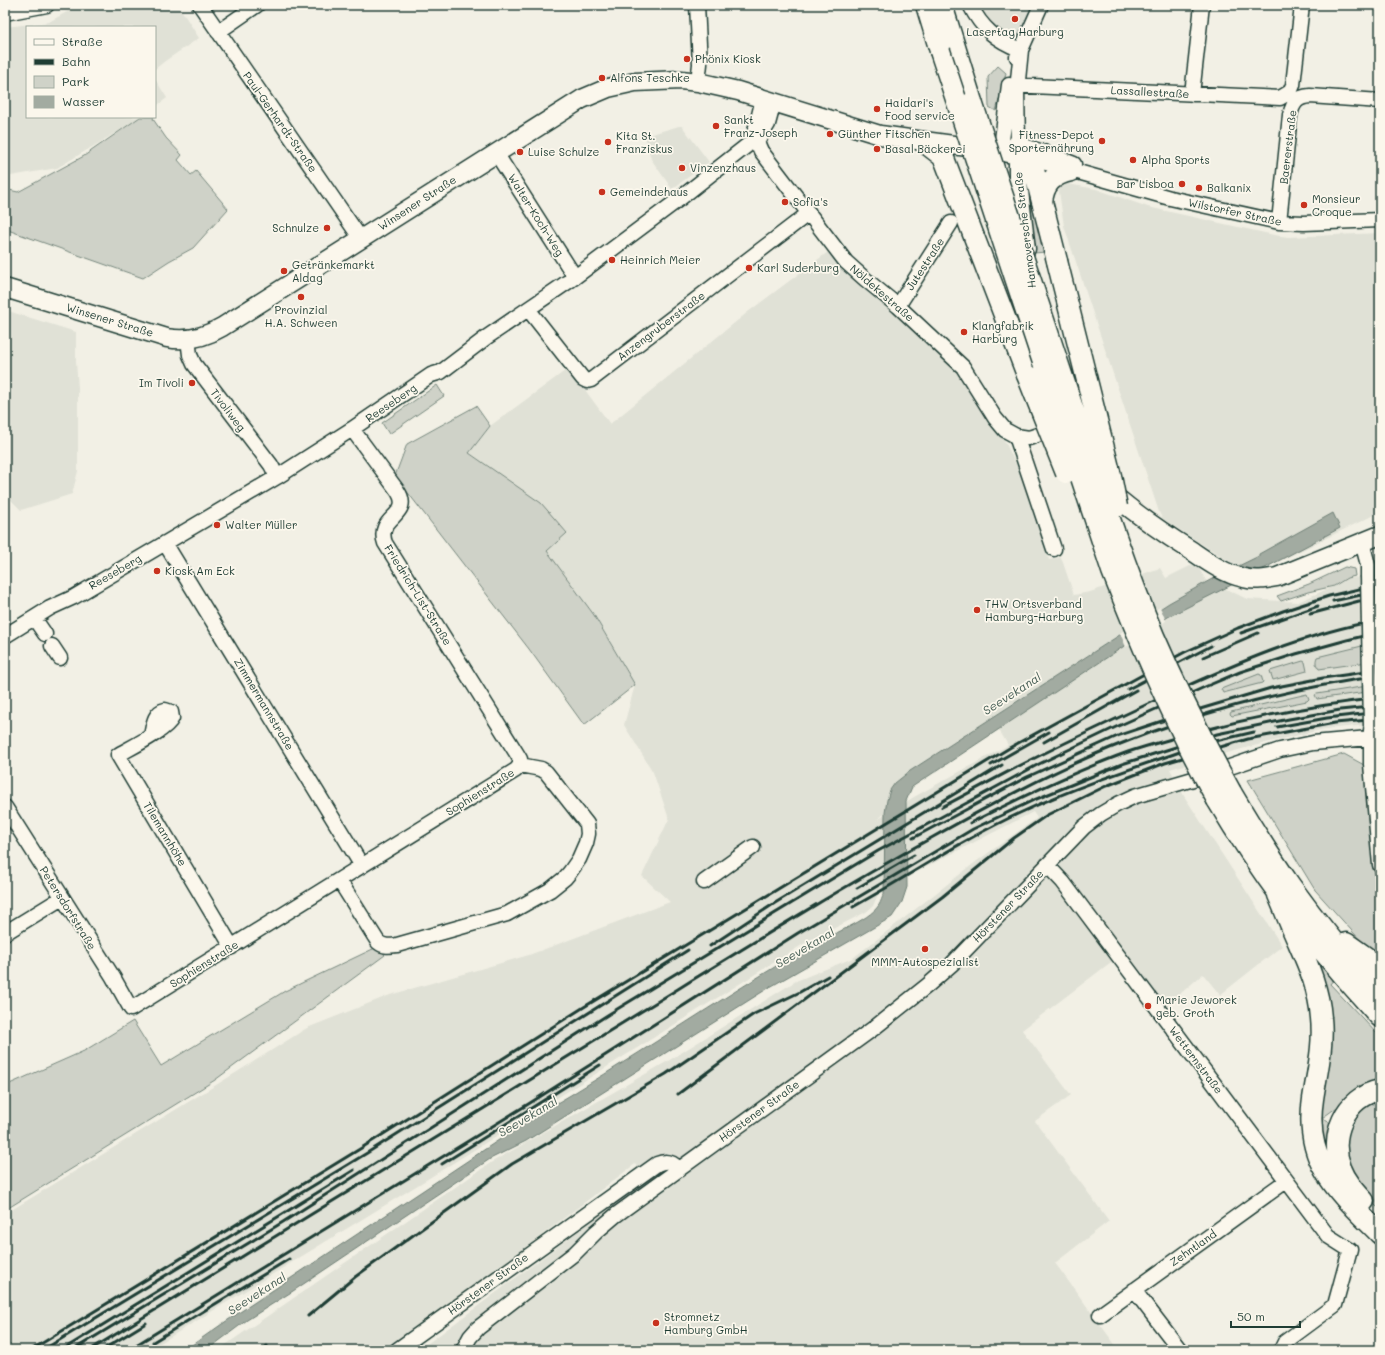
<svg xmlns="http://www.w3.org/2000/svg" width="1385" height="1355" viewBox="0 0 1385 1355" font-family="Mali,sans-serif">
	<rect width="100%" height="100%" fill="#f2f0e5"/>
	<filter id="ink" filterUnits="userSpaceOnUse"><feTurbulence type="fractalNoise" baseFrequency=".025" numOctaves="2"/><feDisplacementMap in="SourceGraphic" scale="8" xChannelSelector="R" yChannelSelector="G"/><feConvolveMatrix kernelMatrix="1 2 1 2 8 2 1 2 1" color-interpolation-filters="sRGB"/></filter>
	<g filter="url(#ink)">
		<path fill="#e0e1d6" d="M79 5H178L199 38 165 61 155 69V27H27V117H140L117 132 57 168 5 177V27L49 22Z
			M972 5H1032L1017 40 989 29Z
			M155 79 167 98 155 107Z
			M679 126H682L709 162 672 189 651 159 645 136Z
			M1068 184 1096 189 1148 207 1274 235 1288 237 1380 233V512L1267 567 1260 568 1244 567 1230 562 1169 523 1162 518 1159 512 1064 226 1059 191 1060 187Z
			M828 252 886 300 961 373 1000 432 1026 484 1049 560 1061 557 1074 595 1090 592 1160 568 1166 578 1192 565 1198 567 1207 582 1169 603 910 771 895 783 890 790 885 813 877 820 914 797 1008 745 999 730 1115 649 1222 587 1247 599 1298 602 1334 586 1347 578 1380 576V724L1324 729 1249 747 1170 769 1184 796 1282 946 1220 995 1203 974 1157 1014 1115 959 1022 1030 1071 1095 1035 1121 1109 1221 1055 1263 1119 1350H419L647 1180 635 1164 391 1350H218L492 1162 668 1061 796 981 853 958 977 861 1037 818 1033 812 916 872 878 894 873 906 866 912 805 943 426 1180 149 1350H5V1214L221 1082 307 1028 390 995 529 955 670 902 642 876 669 819 653 772 624 725 635 685 594 615 547 551 567 532 491 468 469 453 490 426 569 368 610 424 748 312Z
			M5 310 76 332V362L78 388V471L72 494 21 510 5 494Z"/>
		<path fill="#cfd2c8" stroke="#77887e" d="M998 66 1006 73 996 111 989 107 988 77Z
			M140 117H154L153 119 166 138 182 155 178 160 191 175 196 171 228 209 193 248 169 261 143 278 5 229V189L18 192 84 156Z
			M1033 193 1047 252 1033 253 1025 194Z
			M437 385 444 396 389 434 382 423Z
			M476 406 490 426 469 453 541 503 567 533 547 551 594 615 635 685 584 725 529 649 395 476 407 444Z
			M1345 567 1354 569 1355 576 1347 578 1334 586 1308 592 1281 601 1277 596 1309 584Z
			M1366 645 1367 662 1319 669C1316 665 1315 662 1317 657Z
			M1303 661 1305 662 1307 671 1273 680 1270 671Z
			M1259 674 1261 675 1263 682 1262 683 1223 693 1221 689Z
			M1380 684V690L1317 699 1315 695 1317 694Z
			M1307 694 1309 699 1307 701 1232 716 1230 714 1231 712Z
			M1344 754 1364 765 1373 869 1380 883V954L1361 941 1315 890 1248 780Z
			M377 947 385 955 215 1080 5 1210V1086L84 1051 133 1021 161 1066 285 991Z
			M1312 952 1334 979 1330 984 1380 1037V1083H1371L1322 1118 1333 1125 1332 1173 1317 1128Z
			M1380 1096V1210L1371 1201 1343 1159 1349 1118Z"/>
		<path fill="#a2aba1" stroke="#6e7f75" d="M1333 513 1340 528 1267 567 1168 617 912 787 906 801 907 887 902 902 892 917 770 987 526 1141 490 1159 293 1291 247 1320 207 1350H185L222 1324 535 1116C629 1062 718 999 812 945 829 935 869 921 879 905 881 902 882 897 884 894L885 813 887 800 890 790 895 783 910 771 1169 603 1212 579 1259 556V554Z"/>
		<path fill="#f2f0e5" d="M1160 607 1166 621 1126 647 1120 633Z"/>
		<g fill="none" stroke-linecap="round" stroke-linejoin="round">
			<g stroke="#1f3d34" stroke-width="17">
				<path id="minor" d="M200 5 361 239
					M697 5 700 64 698 82
					M970 5C982 29 996 40 1021 50
					M5 13 47 5
					M218 32 257 5
					M1021 50 1017 90 1018 144 1043 152 1074 164
					M1017 57 1021 50 1041 5
					M1009 85 1280 98 1290 92 1293 85 1302 5
					M1192 94 1202 5
					M763 99 754 135 761 151 846 262 865 279 898 306 963 367 995 418 1005 430 1016 436 1054 549
					M1002 140 1009 85
					M757 142 768 124 774 102
					M496 153 575 277
					M1025 157 1170 198 1279 222 1304 223 1380 220
					M1279 222 1290 115C1293 103 1297 97 1310 96L1380 101
					M898 306 951 223
					M528 309 583 379 587 381 591 380 809 213
					M188 339 190 355 194 364 271 465 277 477
					M352 429 397 490C415 516 375 516 385 543L517 754 520 759V765
					M1016 436 1029 438 1057 428
					M1362 542 1368 565V576
					M165 543 362 866
					M34 618 45 634
					M5 636 50 608 74 597 277 477 352 429 431 375 441 372 487 337 575 277 678 200 749 144 757 142
					M52 646 60 658
					M1371 730V764L1380 865
					M151 736C153 727 154 712 165 710L171 712 172 718C167 730 130 748 118 755L232 947
					M5 807 113 977 131 1009 516 770 520 765
					M1047 865 1063 882 1328 1236 1350 1250 1335 1305 1285 1342 1281 1350
					M339 880 378 942C384 947 390 946 397 945L507 914 550 890 565 878 570 872 579 859 586 843 588 834 587 824 546 772 541 769 520 765
					M704 882 753 847
					M5 933 62 898
					M1134 1290 1180 1350
					M1100 1315 1286 1181
					M397 1350 657 1164C666 1160 672 1161 679 1169
					M463 1350 470 1337 478 1328 575 1253 596 1232 616 1215 874 1028 928 985 952 964 1084 827 1101 814 1118 804 1135 796 1200 777 1280 750 1313 743 1380 737"/>
			</g>
			<g stroke="#1f3d34" stroke-width="21">
				<path id="major" d="M1017 144H1018V183L1026 249
					M5 288 167 338C187 342 205 337 222 327L582 99 608 88 635 82 681 80 698 82 738 91 880 135 997 151 1018 155
					M1108 490C1134 513 1163 533 1192 551 1208 562 1225 574 1244 578 1255 581 1266 579 1277 577L1380 535"/>
			</g>
			<g stroke="#1f3d34" stroke-width="23">
				<path id="highway" d="M926 5 940 51
					M942 5 972 102
					M924 142 942 156 945 161 1027 375
					M1018 144 1030 159 1035 174 1057 261
					M1042 202C1044 183 1053 175 1071 171
					M1231 792C1250 824 1269 855 1290 885 1317 923 1348 960 1380 993
					M1217 800C1263 878 1318 950 1380 1017
					M1278 895C1285 911 1291 927 1298 942 1309 967 1319 990 1321 1018 1324 1046 1317 1072 1313 1099 1303 1163 1339 1193 1380 1234
					M1346 943 1380 967
					M1364 1201C1355 1191 1346 1181 1341 1168 1329 1137 1344 1097 1380 1090"/>
			</g>
			<use href="#minor" stroke="#fbf7ec" stroke-width="14"/>
			<use href="#major" stroke="#fbf7ec" stroke-width="18"/>
			<use href="#highway" stroke="#fbf7ec" stroke-width="20"/>
			<path stroke="#1f3d34" stroke-width="3" d="M1333 601 1380 591
				M1310 614 1359 601
				M1241 633 1318 606
				M1203 657 1258 633
				M1128 689 1211 646
				M1277 727 1327 718 1380 712
				M1044 742 1136 690
				M1203 744 1254 732
				M991 765 1049 732
				M942 807C971 792 999 776 1027 762 1074 738 1122 716 1169 694 1237 663 1306 633 1380 620
				M970 823C1021 797 1073 772 1128 752 1148 745 1169 740 1189 734 1252 717 1315 705 1380 698
				M913 838 1027 777 1120 735 1180 715 1271 688 1323 678 1380 670
				M857 888 914 855
				M853 907C909 876 963 839 1022 812 1073 788 1127 770 1180 752
				M710 946 775 903 1002 765
				M678 1094 942 897 1014 838 1047 815 1106 786 1165 763 1248 739 1335 723 1380 719
				M442 1164 600 1065
				M308 1316 355 1277 512 1164 666 1074 754 1014 800 992 828 976
				M153 1342 289 1259
				M31 1350 363 1147 584 1007 1011 747 1155 668 1185 652 1238 628 1283 611 1329 596 1380 584
				M43 1350 367 1153 688 950
				M62 1350 354 1170
				M73 1350 283 1222 609 1014 878 851 1039 764 1116 727 1207 686 1240 672 1296 654 1347 640 1380 632
				M90 1350C274 1238 458 1124 642 1011 738 952 834 892 933 837 990 805 1049 773 1110 748 1198 712 1286 689 1380 676
				M102 1350 146 1323
				M128 1350 530 1103 798 933 973 829 1034 800 1122 764 1217 734 1289 719 1340 710 1380 706
				M262 1350 267 1346"/>
			<g stroke="#1f3d34" stroke-width="17" stroke-linecap="butt">
				<path id="minor-bridge" d="M1368 576 1371 726"/>
			</g>
			<g stroke="#1f3d34" stroke-width="23" stroke-linecap="butt">
				<path id="highway-bridge" d="M940 51 1112 571C1143 650 1176 726 1217 800
					M972 102C1004 197 1035 292 1066 387 1094 471 1120 555 1154 636 1177 689 1203 741 1231 792
					M1057 261 1111 476 1117 507
					M1027 375 1066 473"/>
			</g>
			<use href="#minor-bridge" stroke="#fbf7ec" stroke-width="14"/>
			<use href="#highway-bridge" stroke="#fbf7ec" stroke-width="20"/>
		</g>
	</g>
	<g fill="#c8321e" stroke="#fbf7ec" stroke-width="1.5">
		<circle cx="1015" cy="19" r="4"/>
		<circle cx="687" cy="59" r="4"/>
		<circle cx="602" cy="78" r="4"/>
		<circle cx="877" cy="109" r="4"/>
		<circle cx="716" cy="126" r="4"/>
		<circle cx="830" cy="134" r="4"/>
		<circle cx="1102" cy="141" r="4"/>
		<circle cx="608" cy="142" r="4"/>
		<circle cx="877" cy="149" r="4"/>
		<circle cx="520" cy="152" r="4"/>
		<circle cx="1133" cy="160" r="4"/>
		<circle cx="682" cy="168" r="4"/>
		<circle cx="1182" cy="184" r="4"/>
		<circle cx="1199" cy="188" r="4"/>
		<circle cx="602" cy="192" r="4"/>
		<circle cx="785" cy="202" r="4"/>
		<circle cx="1304" cy="205" r="4"/>
		<circle cx="327" cy="228" r="4"/>
		<circle cx="612" cy="260" r="4"/>
		<circle cx="749" cy="268" r="4"/>
		<circle cx="284" cy="271" r="4"/>
		<circle cx="301" cy="297" r="4"/>
		<circle cx="964" cy="332" r="4"/>
		<circle cx="192" cy="383" r="4"/>
		<circle cx="217" cy="525" r="4"/>
		<circle cx="157" cy="571" r="4"/>
		<circle cx="977" cy="610" r="4"/>
		<circle cx="925" cy="949" r="4"/>
		<circle cx="1148" cy="1006" r="4"/>
		<circle cx="656" cy="1323" r="4"/>
	</g>
	<g text-anchor="middle" stroke-width="3.5" stroke-linejoin="round" paint-order="stroke">
		<g font-size="11" fill="#1f3d34" stroke="#fbf7ec" text-anchor="start">
			<text x="1015" y="36" text-anchor="middle">Lasertag Harburg</text>
			<text x="695" y="63">Phönix Kiosk</text>
			<text x="610" y="82">Alfons Teschke</text>
			<text x="885" y="107">Haidari's<tspan x="885" dy="13">Food service</tspan></text>
			<text x="724" y="124">Sankt<tspan x="724" dy="13">Franz-Joseph</tspan></text>
			<text x="838" y="138">Günther Fitschen</text>
			<text x="1094" y="139" text-anchor="end">Fitness-Depot<tspan x="1094" dy="13">Sporternährung</tspan></text>
			<text x="616" y="140">Kita St.<tspan x="616" dy="13">Franziskus</tspan></text>
			<text x="885" y="153">Basal Bäckerei</text>
			<text x="528" y="156">Luise Schulze</text>
			<text x="1141" y="164">Alpha Sports</text>
			<text x="690" y="172">Vinzenzhaus</text>
			<text x="1174" y="188" text-anchor="end">Bar Lisboa</text>
			<text x="1207" y="192">Balkanix</text>
			<text x="610" y="196">Gemeindehaus</text>
			<text x="1312" y="203">Monsieur<tspan x="1312" dy="13">Croque</tspan></text>
			<text x="793" y="206">Sofia's</text>
			<text x="319" y="232" text-anchor="end">Schnulze</text>
			<text x="620" y="264">Heinrich Meier</text>
			<text x="292" y="269">Getränkemarkt<tspan x="292" dy="13">Aldag</tspan></text>
			<text x="757" y="272">Karl Suderburg</text>
			<text x="301" y="314" text-anchor="middle">Provinzial<tspan x="301" dy="13">H.A. Schween</tspan></text>
			<text x="972" y="330">Klangfabrik<tspan x="972" dy="13">Harburg</tspan></text>
			<text x="184" y="387" text-anchor="end">Im Tivoli</text>
			<text x="225" y="529">Walter Müller</text>
			<text x="165" y="575">Kiosk Am Eck</text>
			<text x="985" y="608">THW Ortsverband<tspan x="985" dy="13">Hamburg-Harburg</tspan></text>
			<text x="925" y="966" text-anchor="middle">MMM-Autospezialist</text>
			<text x="1156" y="1004">Marie Jeworek<tspan x="1156" dy="13">geb. Groth</tspan></text>
			<text x="664" y="1321">Stromnetz<tspan x="664" dy="13">Hamburg GmbH</tspan></text>
		</g>
		<g font-size="11" fill="#1f3d34" stroke="#fbf7ec">
			<text transform="translate(1150 92) rotate(3)" y="4">Lassallestraße</text>
			<text transform="translate(280 122) rotate(55)" y="4">Paul-Gerhardt-Straße</text>
			<text transform="translate(1288 147) rotate(-83)" y="4">Baererstraße</text>
			<text transform="translate(417 203) rotate(-33)" y="4">Winsener Straße</text>
			<text transform="translate(1235 212) rotate(12)" y="4">Wilstorfer Straße</text>
			<text transform="translate(536 215) rotate(58)" y="4">Walter-Koch-Weg</text>
			<text transform="translate(1025 230) rotate(-97)" y="4">Hannoversche Straße</text>
			<text transform="translate(925 264) rotate(-57)" y="4">Jutestraße</text>
			<text transform="translate(882 293) rotate(41)" y="4">Nöldekestraße</text>
			<text transform="translate(110 320) rotate(17)" y="4">Winsener Straße</text>
			<text transform="translate(661 326) rotate(-37)" y="4">Anzengruberstraße</text>
			<text transform="translate(391 403) rotate(-34)" y="4">Reeseberg</text>
			<text transform="translate(228 410) rotate(53)" y="4">Tivoliweg</text>
			<text transform="translate(115 572) rotate(-30)" y="4">Reeseberg</text>
			<text transform="translate(418 595) rotate(58)" y="4">Friedrich-List-Straße</text>
			<text transform="translate(264 704) rotate(59)" y="4">Zimmermannstraße</text>
			<text transform="translate(480 792) rotate(-32)" y="4">Sophienstraße</text>
			<text transform="translate(165 834) rotate(59)" y="4">Tilemannhöhe</text>
			<text transform="translate(1008 906) rotate(-46)" y="4">Hörstener Straße</text>
			<text transform="translate(68 908) rotate(58)" y="4">Petersdorfstraße</text>
			<text transform="translate(204 964) rotate(-32)" y="4">Sophienstraße</text>
			<text transform="translate(1196 1060) rotate(53)" y="4">Wetternstraße</text>
			<text transform="translate(759 1111) rotate(-36)" y="4">Hörstener Straße</text>
			<text transform="translate(1193 1248) rotate(-35)" y="4">Zehntland</text>
			<text transform="translate(488 1284) rotate(-36)" y="4">Hörstener Straße</text>
		</g>
		<g font-size="12" font-style="italic" fill="#465e55" stroke="#fbf7ec">
			<text transform="translate(1012 694) rotate(-33)" y="4">Seevekanal</text>
			<text transform="translate(805 948) rotate(-31)" y="4">Seevekanal</text>
			<text transform="translate(528 1117) rotate(-31)" y="4">Seevekanal</text>
			<text transform="translate(257 1294) rotate(-33)" y="4">Seevekanal</text>
		</g>
	</g>
	<rect width="1385" height="1355" fill="none" stroke="#fbf7ec" stroke-width="20"/>
	<rect x="10" y="10" width="1365" height="1335" fill="none" stroke="#1f3d34" stroke-width="1.5" filter="url(#ink)"/>
	<rect x="26" y="26" width="130" height="92" fill="#fbf7ec" stroke="#a3ada2"/>
	<rect x="34" y="39" width="20" height="6" fill="#fbf7ec" stroke="#a3ada2"/>
	<text x="62" y="46" font-size="12" fill="#1f3d34">Straße</text>
	<rect x="34" y="59" width="20" height="6" fill="#1f3d34" stroke="#a3ada2"/>
	<text x="62" y="66" font-size="12" fill="#1f3d34">Bahn</text>
	<rect x="34" y="76" width="20" height="12" fill="#cfd2c8" stroke="#a3ada2"/>
	<text x="62" y="86" font-size="12" fill="#1f3d34">Park</text>
	<rect x="34" y="96" width="20" height="12" fill="#a2aba1" stroke="#a3ada2"/>
	<text x="62" y="106" font-size="12" fill="#1f3d34">Wasser</text>
	<path d="M1231 1321v6h69v-6" fill="none" stroke="#1f3d34" stroke-width="2"/>
	<text x="1237" y="1321" font-size="12" fill="#1f3d34" stroke="#fbf7ec" stroke-width="3" paint-order="stroke">50 m</text>
</svg>
